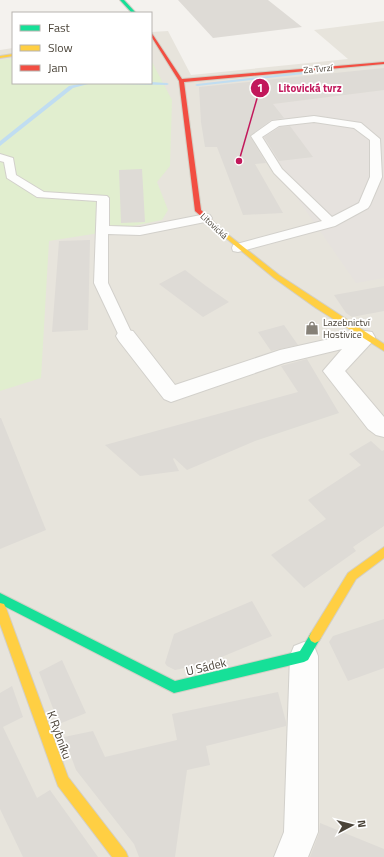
<svg xmlns="http://www.w3.org/2000/svg" width="384" height="857" viewBox="0 0 384 857" font-family="'Titillium Web',sans-serif">
	<rect width="100%" height="100%" fill="#f4f2ee"/>
	<path fill="#e7e4dc" d="M384 21V857H0V50L13 48V83H151V32L168 31 191 75 348 59 314 30Z"/>
	<path fill="#e6e2de" d="M384 90V278L356 283 241 117 257 106Z"/>
	<path fill="#e1eecf" d="M13 58V83H151V60L172 100 170 166 157 182 168 210 162 220 93 234 49 241 41 378 0 391V60Z"/>
	<g fill="none" stroke-linecap="round" stroke-linejoin="round">
		<path fill="#c0ddf1" fill-rule="evenodd" d="M302 72H304V74L197 86 195 85 197 84Z
			M151 82 167 83 169 84 167 85 120 84 118 83Z
			M83 83H92L73 88 0 146V141L69 86Z"/>
	</g>
	<path fill="#dedbd6" d="M178 0H268L302 27 213 38Z
		M384 68V90L273 104 284 118 271 120 250 136 266 163 255 164 283 213 243 215 217 147H205L201 122 199 87Z
		M290 126 313 157 279 161 264 137 280 127Z
		M142 169 145 222 121 223 119 170Z
		M90 240 88 330 52 332 59 241Z
		M185 270 206 286 229 302 203 317 159 284Z
		M384 286V311L352 317 346 313 334 295Z
		M284 325 298 345 271 351 258 332Z
		M307 359 339 413 255 441 187 470 174 458 173 459 179 471 140 476 105 445 298 392 281 366Z
		M0 418H1L46 530 0 549Z
		M371 441 382 451 384 450V526L353 547 356 551 304 588 271 555 326 519 308 500 361 465 349 454Z
		M252 601 272 636 207 663 175 670 167 666 165 663 174 634Z
		M384 619V668L348 681 329 642 333 636Z
		M62 660 86 713 59 724 39 672Z
		M12 686 23 717 3 727 37 798 50 790 98 857H23L0 809V693Z
		M278 692 286 722V726L206 746 210 765 187 770 175 857H139L134 844 76 770 64 737 93 731 105 757 177 740 172 714Z
		M320 823 384 849V857H310L319 833Z"/>
	<g fill="none" stroke-linecap="round" stroke-linejoin="round">
		<g stroke="#d2d0cb" stroke-width="2">
			<path id="lane" d="M314 116 361 123 380 139 382 177 370 205 368 208 335 226 238 252 233 251 232 248 233 245 322 221 274 173 251 136 272 121ZM314 122 354 128 370 140V177L359 203 332 217 282 169 262 137 279 126Z
				M0 154 13 158 16 175 44 192 107 196 109 198V226L140 227 206 214 210 215 212 218 210 221 140 235 108 234V283L133 336 131 340 126 341 121 340 94 283 97 201 37 197 7 178 4 162 0 161Z"/>
		</g>
		<g stroke="#d2d0cb" stroke-width="2">
			<path id="street" d="M126 330 133 331 175 385 280 350 365 331 372 332 375 337 372 342 345 371 384 417V437L376 435 368 429 323 371 342 349 284 363 171 402 164 399 119 341 116 336 119 331Z
				M304 642 314 646 318 656V832L308 857H274L284 832 290 656 294 646Z"/>
		</g>
		<g stroke="#d3cfc5" stroke-width="2">
			<path id="fast" d="M120 0H124L136 13H132Z
				M0 593 175 681 300 651 311 633 315 631 319 633 321 637 308 660 304 662 174 693 0 604Z"/>
		</g>
		<g stroke="#d3cfc5" stroke-width="2">
			<path id="slow" d="M13 54V56L0 58V56Z
				M217 226 279 275 384 344V351L316 308 274 278 215 229 214 228Z
				M384 547V558L356 579 319 641 315 643 311 641 309 637 311 633 348 573Z
				M0 603 4 604 6 608 68 777 126 852 128 857H112L58 786 0 624Z"/>
		</g>
		<g stroke="#d3cfc5" stroke-width="2">
			<path id="jam" d="M151 32 182 79 384 62V64L184 82 201 210 219 227 220 228 217 230 195 211 179 81 151 36Z"/>
		</g>
		<use href="#lane" fill="#fdfdfc" fill-rule="evenodd"/>
		<use href="#street" fill="#fdfdfc" fill-rule="evenodd"/>
		<use href="#fast" fill="#16e098" fill-rule="evenodd"/>
		<use href="#slow" fill="#ffcf43" fill-rule="evenodd"/>
		<use href="#jam" fill="#f24e42" fill-rule="evenodd"/>
	</g>
	<defs>
		<g id="shop-bare" transform="scale(1.08)"><path d="M-5-2.5h2.3a2.7 3.5 0 0 1 5.4 0H5L5.5 6h-11ZM-1.5-2.5h3a1.5 2.3 0 0 0-3 0Z" fill="#868178" stroke="#fff" stroke-width="2.5" paint-order="stroke"/></g>
	</defs>
	<g fill-rule="evenodd">
		<use href="#shop-bare" x="312" y="328"/>
	</g>
	<g text-anchor="middle" stroke-width="3.5" stroke-linejoin="round" paint-order="stroke">
		<g font-size="9" fill="#4b4439" stroke="#fff">
			<text transform="translate(318 69) rotate(-5)" y="3">Za Tvrzí</text>
			<text transform="translate(214 226) rotate(43)" y="3">Litovická</text>
		</g>
		<g font-size="10" fill="#4b4439" stroke="#fff" text-anchor="start">
			<text x="323" y="326">Lazebnictví<tspan x="323" dy="12">Hostivice</tspan></text>
		</g>
		<g font-size="12" fill="#4b4439" stroke="#fff">
			<text transform="translate(206 667) rotate(-13)" y="4">U Sádek</text>
			<text transform="translate(59 735) rotate(70)" y="4">K Rybníku</text>
		</g>
	</g>
	<path fill="none" stroke="#c2185b" stroke-width="1.5" d="M239 161L260 88"/>
	<g fill="#c2185b" stroke="#fff" stroke-width="1.5">
		<circle cx="239" cy="161" r="4"/>
		<circle cx="260" cy="88" r="10"/>
	</g>
	<g font-size="12" text-anchor="middle" font-weight="bold" fill="#fff">
		<text x="260" y="92">1</text>
	</g>
	<g font-size="11" text-anchor="middle" font-weight="bold" fill="#c2185b" stroke="#fff" stroke-width="3.5" stroke-linejoin="round" paint-order="stroke">
		<text x="310" y="92">Litovická tvrz</text>
	</g>
	<rect x="12" y="12" width="140" height="72" fill="#ffffff" stroke="#b7b4b0"/>
	<rect x="20" y="25" width="20" height="6" fill="#16e098" stroke="#b7b4b0"/>
	<text x="48" y="32" font-size="12" fill="#4b4439">Fast</text>
	<rect x="20" y="45" width="20" height="6" fill="#ffcf43" stroke="#b7b4b0"/>
	<text x="48" y="52" font-size="12" fill="#4b4439">Slow</text>
	<rect x="20" y="65" width="20" height="6" fill="#f24e42" stroke="#b7b4b0"/>
	<text x="48" y="72" font-size="12" fill="#4b4439">Jam</text>
	<g transform="translate(352 825) rotate(83)" stroke="#ffffff" stroke-width="3" paint-order="stroke">
	<path d="M0-3L7 15L0 10L-7 15Z" fill="#4b4439"/>
	<text y="-6" font-size="11" font-weight="bold" text-anchor="middle" fill="#4b4439">N</text>
	</g>
</svg>
